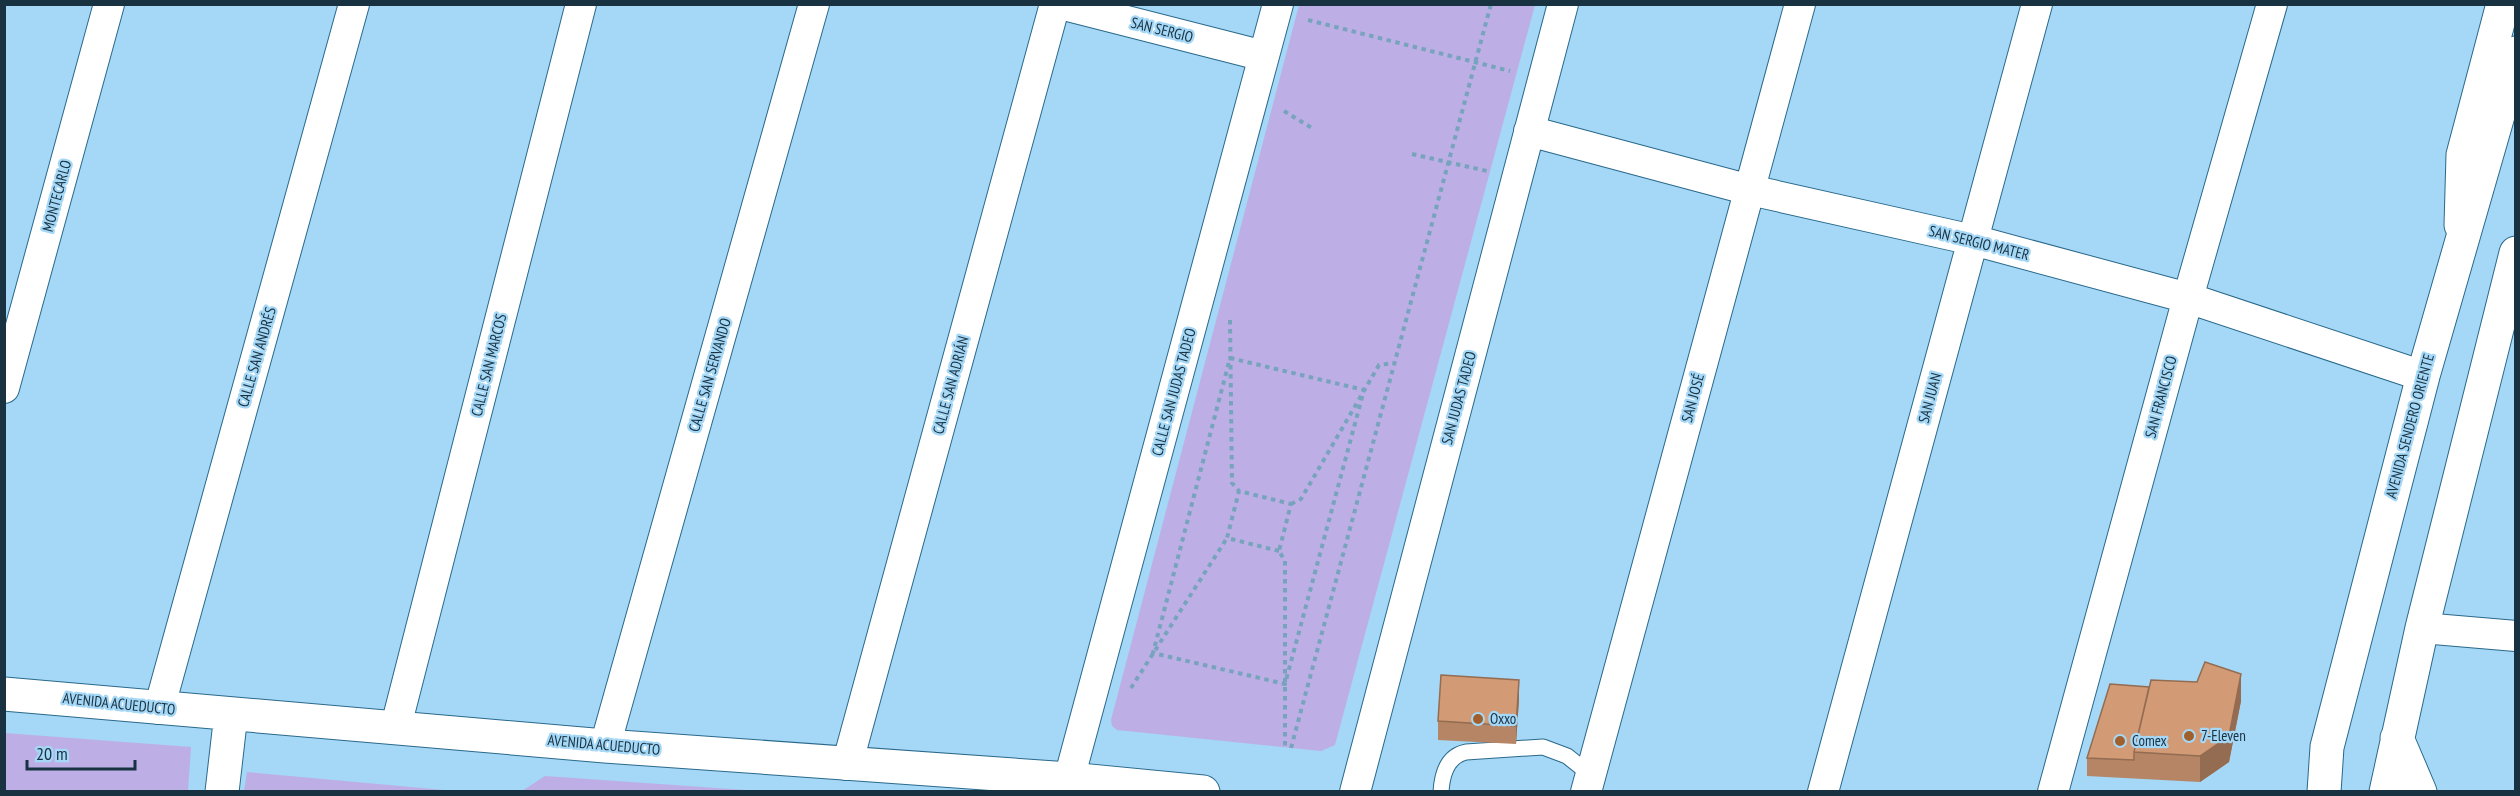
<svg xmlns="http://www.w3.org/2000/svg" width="2520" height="796" viewBox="0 0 2520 796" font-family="'PT Sans Narrow',sans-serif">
  <rect width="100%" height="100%" fill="#a5d7f6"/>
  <!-- green -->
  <path fill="#bdafe6" d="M1299,5H1535L1335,745L1321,751L1117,730L1112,726L1111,720Z
    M5,733L191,747L188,791H5Z
    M247,772L455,791H244Z
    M545,776L760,791H522Z"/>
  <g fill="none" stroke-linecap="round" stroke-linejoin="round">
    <defs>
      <path id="service" d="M1441,792C1442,774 1447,756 1466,752L1543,747L1567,756L1591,775"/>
      <path id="minor" d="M1060,4L1264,56
        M1529,131L1750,190L1973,240L2188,298L2423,376
        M4,388L109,4
        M2422,628L2516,636
        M159,709L354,4
        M396,726L581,4
        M605,746L814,4
        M847,765L1055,4
        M1069,779L1278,4
        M1355,792L1563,4
        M1586,792L1800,4
        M1823,792L2037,4
        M2053,792L2188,298L2272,4"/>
      <path id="secondary" d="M2461,225L2463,155L2503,4"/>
      <path id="primary" d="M4,694L605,746L1069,779L1203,792
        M2397,738L2420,792
        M222,792L231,714
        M2324,792L2327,747L2423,376L2516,53
        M2386,792L2422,628L2516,253"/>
    </defs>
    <!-- service casing -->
    <use href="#service" stroke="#29698b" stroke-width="17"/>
    <!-- minor casing -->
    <use href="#minor" stroke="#29698b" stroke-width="32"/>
    <!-- secondary casing -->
    <use href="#secondary" stroke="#29698b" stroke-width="35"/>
    <!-- primary casing -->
    <use href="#primary" stroke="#29698b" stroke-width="35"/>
    <!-- path -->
    <path stroke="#78a3bd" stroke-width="4" stroke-dasharray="4.5 4.5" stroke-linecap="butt" d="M1308,20L1510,71
      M1284,111L1312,128
      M1412,154L1487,171
      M1230,320L1232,483L1239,491
      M1230,358L1364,390L1285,684L1153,653Z
      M1291,504L1301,499L1379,365L1394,363
      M1279,551L1227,538L1239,491L1291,504L1279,551L1285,561V747
      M1131,688L1227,538
      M1291,748L1491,4"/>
    <!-- service -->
    <use href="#service" stroke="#fff" stroke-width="15"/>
    <!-- minor -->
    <use href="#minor" stroke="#fff" stroke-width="30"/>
    <!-- secondary -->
    <use href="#secondary" stroke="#fff" stroke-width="33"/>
    <!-- primary -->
    <use href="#primary" stroke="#fff" stroke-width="33"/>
  </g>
  <!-- wall -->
  <path fill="#b58565" d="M1519,699L1516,744L1438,740V721Z
    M2241,701L2229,762L2200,782L2087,776V758Z"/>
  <!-- shaded-wall -->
  <path fill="#936c52" d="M2241,674V701L2229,762L2200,782V756Z
    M1519,680V699L1516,744V726Z"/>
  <!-- building -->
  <path fill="#d29b75" stroke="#936c52" stroke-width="1.5" d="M2205,662L2241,674L2229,736L2200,756L2134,752L2151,680L2197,682Z
    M1441,675L1519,680L1516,726L1438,721Z
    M2110,684L2149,687L2134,752V760L2087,758Z"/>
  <!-- markers -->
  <g fill="#a15f2c" stroke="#a5d7f6" stroke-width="2">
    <circle cx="1478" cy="719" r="6"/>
    <circle cx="2189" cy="736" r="6"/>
    <circle cx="2120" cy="741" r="6"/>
  </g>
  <g text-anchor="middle" stroke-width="4.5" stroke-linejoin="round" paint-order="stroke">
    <!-- street labels -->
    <g font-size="15" fill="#183241" stroke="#a5d7f6">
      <text transform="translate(1162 30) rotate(14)" y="5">SAN SERGIO</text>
      <text transform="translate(57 196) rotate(-75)" y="5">MONTECARLO</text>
      <text transform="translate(1979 243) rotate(14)" y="5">SAN SERGIO MATER</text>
      <text transform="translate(257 357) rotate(-74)" y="5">CALLE SAN ANDRÉS</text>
      <text transform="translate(489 365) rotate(-76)" y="5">CALLE SAN MARCOS</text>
      <text transform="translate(710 375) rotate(-74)" y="5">CALLE SAN SERVANDO</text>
      <text transform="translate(951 385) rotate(-75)" y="5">CALLE SAN ADRIÁN</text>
      <text transform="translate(1174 392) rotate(-75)" y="5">CALLE SAN JUDAS TADEO</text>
      <text transform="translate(2161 397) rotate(-75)" y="5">SAN FRANCISCO</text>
      <text transform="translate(1459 398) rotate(-75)" y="5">SAN JUDAS TADEO</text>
      <text transform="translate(1693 398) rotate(-75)" y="5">SAN JOSÉ</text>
      <text transform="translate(1930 398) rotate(-75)" y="5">SAN JUAN</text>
      <text transform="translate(2410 426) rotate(-75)" y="5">AVENIDA SENDERO ORIENTE</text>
      <text transform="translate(119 704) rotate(6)" y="5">AVENIDA ACUEDUCTO</text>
      <text transform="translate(604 745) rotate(5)" y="5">AVENIDA ACUEDUCTO</text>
    </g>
    <!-- poi labels -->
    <g font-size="15" fill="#183241" stroke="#a5d7f6" text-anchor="start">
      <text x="1490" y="724">Oxxo</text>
      <text x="2201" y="741">7-Eleven</text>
      <text x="2132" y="746">Comex</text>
    </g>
  </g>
  <!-- border -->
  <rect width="2520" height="796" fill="none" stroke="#183241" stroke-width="12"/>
  <!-- scale -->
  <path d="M27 760v9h108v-9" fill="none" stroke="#183241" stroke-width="3"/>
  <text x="36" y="760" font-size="18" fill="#183241" stroke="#a5d7f6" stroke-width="4.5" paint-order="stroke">20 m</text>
</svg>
